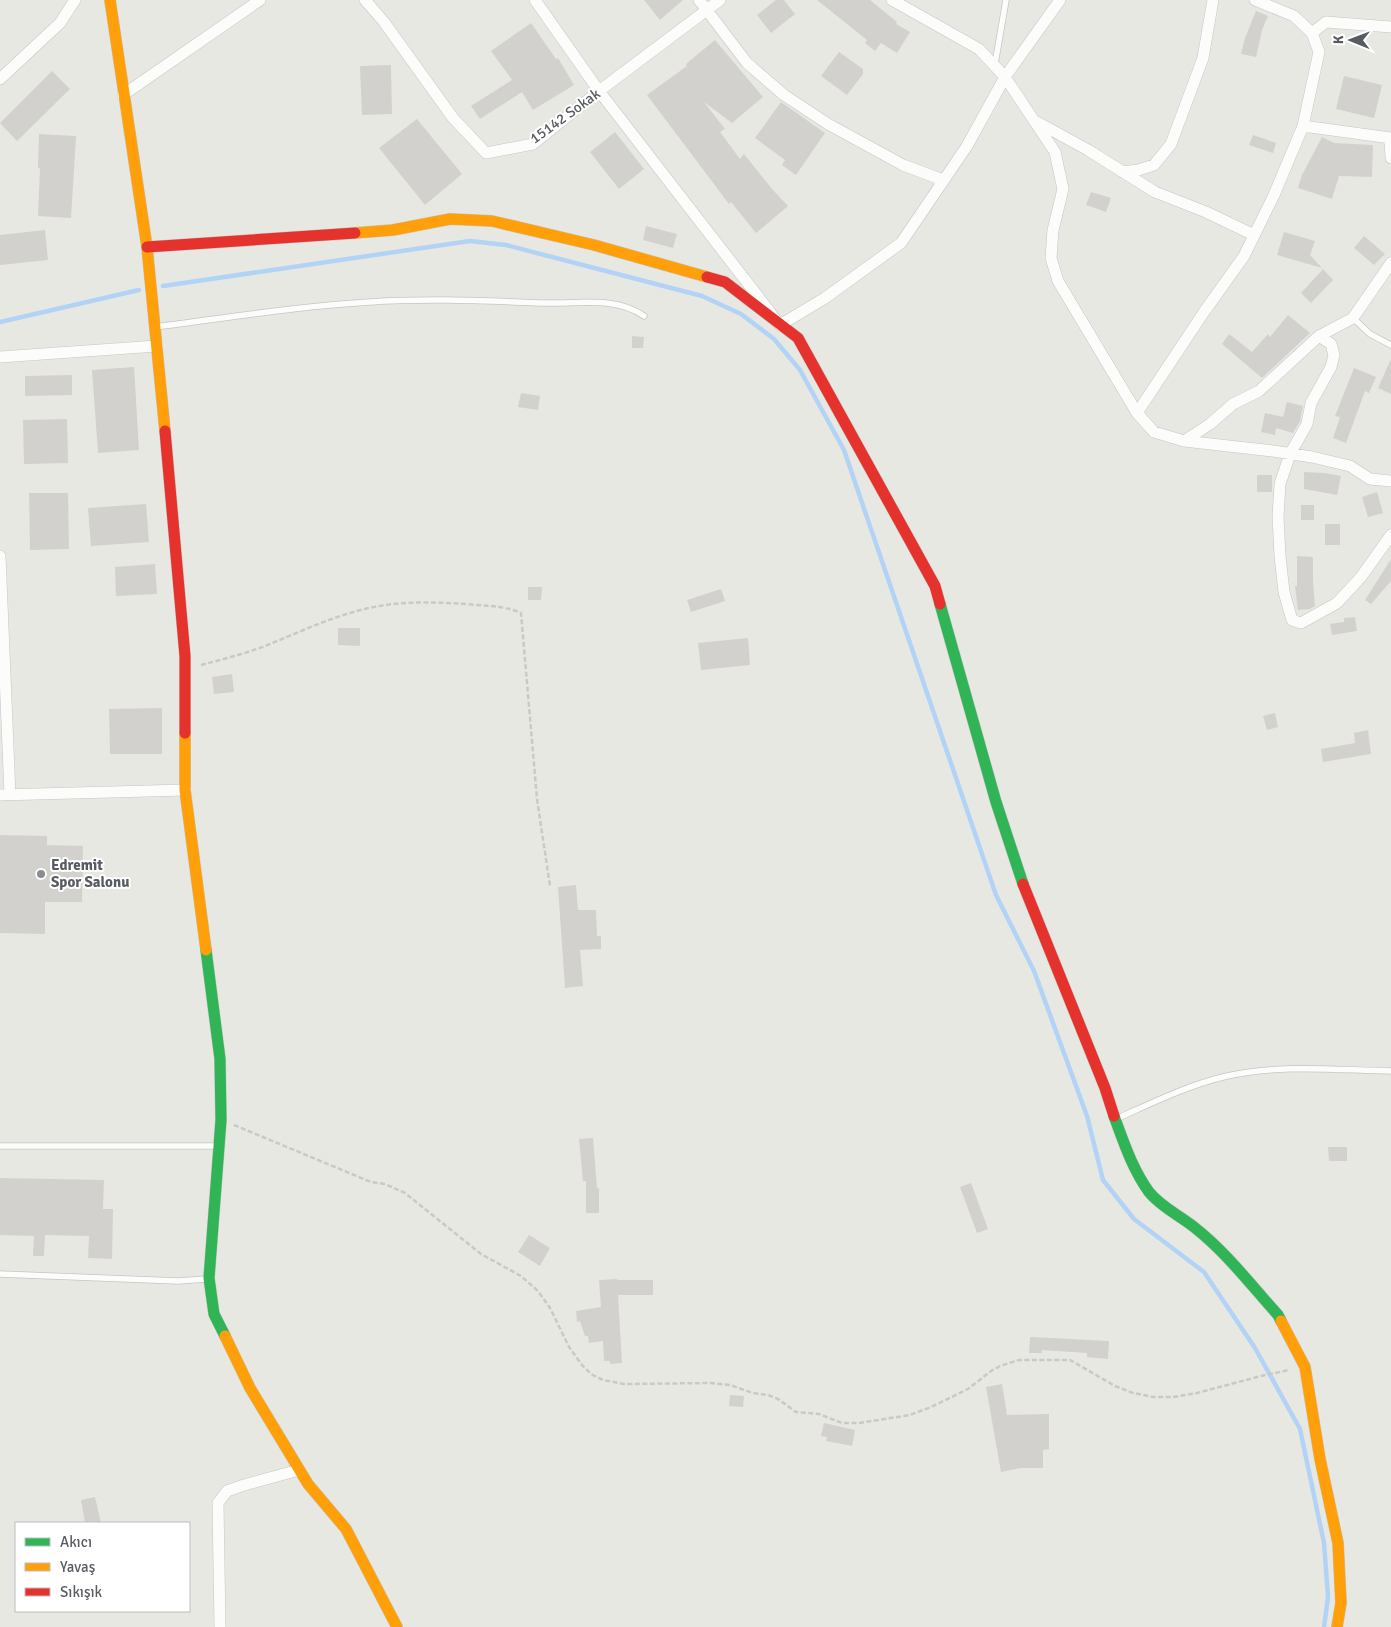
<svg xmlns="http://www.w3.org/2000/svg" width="1391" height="1627" viewBox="0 0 1391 1627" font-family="Signika,sans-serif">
  <rect width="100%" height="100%" fill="#e8e8e2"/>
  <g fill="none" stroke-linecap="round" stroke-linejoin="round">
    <!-- stream -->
    <path stroke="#b2d3f6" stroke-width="4.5" d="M163,286L470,241L506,245L702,296L741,314L774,339L800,370L844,450L996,895L1034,971L1087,1116L1103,1180L1134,1219L1204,1272L1255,1348L1300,1429L1324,1543L1328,1597L1324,1627
      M0,322L139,290"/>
  </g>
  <!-- building -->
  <path fill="#d2d1cd" d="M644,0H683L660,20Z
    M776,0H784L795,14L771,33L757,15Z
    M817,0H870L897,22L896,24L910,32L897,53L881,43L875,51L865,43L867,40Z
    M1256,11L1268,16L1262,30L1256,57L1241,54L1245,38Z
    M531,23L556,59L558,58L574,85L533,110L522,92L480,119L471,106L512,80L491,51Z
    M715,40L763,97L732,123L704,102L725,129L720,132L740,159L744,154L772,189L788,206L756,233L731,202L729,204L647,95L687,66L686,64Z
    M839,52L863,69V74L847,95L821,76Z
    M391,65L392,114L362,115L360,66Z
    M52,71L70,89L17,141L0,123Z
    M1344,76L1382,85L1374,118L1336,109Z
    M781,102L825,133L796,175L782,165L785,160L755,138Z
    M417,119L462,174L425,205L379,148Z
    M615,132L644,169L619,189L590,152Z
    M39,134L76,136L71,218L38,216L40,168H38Z
    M1253,135L1276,143L1273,153L1249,145Z
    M1322,137L1334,143L1373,145L1372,177L1339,176L1332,199L1298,188L1302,175Z
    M1091,192L1111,198L1106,212L1086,205Z
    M646,226L677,234L673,248L643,240Z
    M45,230L48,260L0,265V235Z
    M1284,232L1315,241L1310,255L1322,268L1277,255Z
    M1364,236L1385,254L1374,265L1354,248Z
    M1323,269L1333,280L1311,303L1301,293Z
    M1288,315L1310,333L1262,378L1222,344L1229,334L1252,352L1268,334L1270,337Z
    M632,336L644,337L643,348H632Z
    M1391,359V394L1378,388Z
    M134,367L139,450L98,453L92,370Z
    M1354,368L1376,377L1369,393L1365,391L1346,443L1333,438L1340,417L1335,416Z
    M72,375V395L25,396V376Z
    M521,393L540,396L538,410L518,407Z
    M1287,402L1303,406L1300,421L1293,433L1276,428L1275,435L1261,432L1265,413L1283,417Z
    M67,419L68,463L24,464L23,420Z
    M1304,472L1325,473L1341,476L1337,495L1304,489Z
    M1257,475H1272V492H1257Z
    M1377,492L1383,513L1368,517L1362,497Z
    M29,493H68L69,549L30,550Z
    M146,504L149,542L91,546L88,508Z
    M1301,505H1314V520H1301Z
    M1325,524H1340V545H1325Z
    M1297,556L1313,557V582L1315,606L1310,609L1298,610L1295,586H1297Z
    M1391,559V581L1371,604L1365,600Z
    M155,564L157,594L116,596L115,567Z
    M528,587H542L541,600H528Z
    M721,589L725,601L691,612L687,600Z
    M1355,617L1357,631L1332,635L1330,624L1344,622V618Z
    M338,628H360V646L338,645Z
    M748,638L750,665L701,670L698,643Z
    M232,674L234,692L214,694L212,677Z
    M162,708V754H110L109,709Z
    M1275,713L1278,727L1267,730L1263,716Z
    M1368,730L1371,754L1323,762L1321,749L1355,743L1354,733Z
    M0,835L47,836V845L83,846L82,902H45V934L0,933Z
    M576,885L578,910H596L597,936H601V949L580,950L583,986L565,988L558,887Z
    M593,1138L597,1188H599V1213H586V1181H583L579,1139Z
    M1328,1147H1347V1161H1329Z
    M0,1178L104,1180L103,1209H113L112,1259L88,1258L89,1236L45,1235L44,1256H33L34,1236L0,1235Z
    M971,1183L988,1229L977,1233L960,1187Z
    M529,1235L550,1248L540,1266L518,1252Z
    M617,1279V1280H653V1295H618L622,1363L610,1364V1361H604L603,1341L589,1343L588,1336H585L580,1321L577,1322L576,1311L601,1307L599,1280Z
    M1030,1337L1109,1341L1108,1359L1087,1357V1353L1042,1350V1353H1029Z
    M1002,1384L1007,1415L1049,1414V1449L1043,1450V1468H1021L1001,1472L986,1387Z
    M730,1395L744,1396L743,1407L729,1406Z
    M824,1423L855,1430L852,1446L826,1441L827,1437L821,1436Z
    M95,1497L101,1523H85L81,1500Z"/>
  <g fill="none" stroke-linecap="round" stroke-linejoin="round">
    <defs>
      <path id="lane" d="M995,64L1006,0
        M1353,318L1370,334L1391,345
        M155,327C227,318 298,306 370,302C429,298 486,301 544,303C578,304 615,296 644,316
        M1116,1119C1152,1103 1188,1085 1227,1076C1281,1064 1336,1070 1391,1071
        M0,1146H215
        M0,1274L178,1281L207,1279"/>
      <path id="street" d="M365,0L384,22L453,118L486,153L533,144L599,91L720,0
        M535,0L599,91L780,325L825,298L901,243L967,146L1005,77L1060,0
        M699,0L747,63L784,95L828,124L903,165L943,180
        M892,0L979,49L1005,77L1055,152L1063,189L1053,230L1051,258L1058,281L1137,413L1154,432L1184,441L1273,451L1312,457L1350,466L1370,479L1391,481
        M1312,33L1326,22L1391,27
        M0,79L60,23L75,0
        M123,95L260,0
        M1037,122L1088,150L1155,192L1206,212L1254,235
        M1303,126L1391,138
        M1390,138L1391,158
        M1122,172L1138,170L1154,165L1171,144L1203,58L1213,0
        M1319,336L1331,344L1334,355L1331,367L1311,403L1307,424L1290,454L1280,484L1278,517L1280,556L1284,592L1292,620L1301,623L1337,603L1361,577L1391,535
        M0,357L157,346
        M1137,413L1204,312L1244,256L1274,195L1303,126L1319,52L1312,33L1294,16L1255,0
        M1184,441L1210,424L1233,404L1259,391L1319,336L1353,318L1391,263
        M0,556L10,795
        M0,795L185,790
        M220,1627L218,1503L227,1491L244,1485L299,1470"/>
      <path id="fast" d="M940,604L996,802L1023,884
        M206,950L220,1059L221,1120L209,1278L214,1314L225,1336
        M1114,1116C1124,1143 1132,1168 1149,1192C1161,1207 1179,1215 1194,1227C1226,1252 1251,1285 1278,1315L1281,1321"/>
      <path id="slow" d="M110,0L147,247L165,431
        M355,233L393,230L450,219L492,221L594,245L707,277
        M185,733V790L206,950
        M1281,1321L1305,1367L1320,1459L1338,1543L1341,1603L1337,1627
        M225,1336L250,1388L308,1484L346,1529L397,1627"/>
      <path id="jam" d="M147,247L355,233
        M707,277L725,282L798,338L935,586L940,604
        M165,431L185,656V733
        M1023,884L1105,1088L1114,1116"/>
    </defs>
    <!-- lane casing -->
    <use href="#lane" stroke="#c5c6c4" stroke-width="7"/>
    <!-- street casing -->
    <use href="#street" stroke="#c5c6c4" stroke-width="12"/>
    <!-- fast casing -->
    <use href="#fast" stroke="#c4c5c4" stroke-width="12"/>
    <!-- slow casing -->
    <use href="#slow" stroke="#c4c5c4" stroke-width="12"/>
    <!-- jam casing -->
    <use href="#jam" stroke="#c4c5c4" stroke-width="12"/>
    <!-- path -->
    <path stroke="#c5cbc9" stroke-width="2.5" stroke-dasharray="5 2.5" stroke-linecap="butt" d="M201,665C224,659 248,653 270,644C304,630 338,614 374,607C404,601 435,602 465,604C485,606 503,605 521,613L537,799L550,886
      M234,1125L371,1182L385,1184L405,1193L481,1254L521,1276L538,1291L550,1308L569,1347L582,1365L591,1374L603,1380L624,1384L711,1383L730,1385L753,1393L768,1395L778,1399L796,1412L819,1414L842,1423H859L910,1415L931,1407L968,1389L991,1371L1000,1366L1019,1360H1070L1115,1386L1133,1393L1153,1397H1173L1197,1393L1261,1376L1289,1370"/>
    <!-- lane -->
    <use href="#lane" stroke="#fcfcfb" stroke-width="5.5"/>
    <!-- street -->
    <use href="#street" stroke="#fcfcfb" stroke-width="11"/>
    <!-- fast -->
    <use href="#fast" stroke="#30b455" stroke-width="11"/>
    <!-- slow -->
    <use href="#slow" stroke="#ff9f0a" stroke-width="11"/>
    <!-- jam -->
    <use href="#jam" stroke="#e5322d" stroke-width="11"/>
  </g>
  <!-- markers -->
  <circle fill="#8a8c8e" stroke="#fff" stroke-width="2" cx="41" cy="874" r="5"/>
  <g text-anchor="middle" stroke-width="4" stroke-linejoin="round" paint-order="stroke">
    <!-- street labels -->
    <g font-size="15" fill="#585b61" stroke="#fff">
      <text transform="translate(565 116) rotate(-36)" y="5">15142 Sokak</text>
    </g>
    <!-- poi labels -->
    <g font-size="15" font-weight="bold" fill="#585b61" stroke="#fff" text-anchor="start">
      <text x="51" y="870">Edremit<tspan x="51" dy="17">Spor Salonu</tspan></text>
    </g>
  </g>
  <!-- legend -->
  <rect x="15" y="1522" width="175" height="90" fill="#ffffff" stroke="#bcbdc0"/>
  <rect x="25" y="1538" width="25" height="8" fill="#30b455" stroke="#bcbdc0"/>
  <text x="60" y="1547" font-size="15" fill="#585b61">Akıcı</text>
  <rect x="25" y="1563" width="25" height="8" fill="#ff9f0a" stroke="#bcbdc0"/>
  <text x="60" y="1572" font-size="15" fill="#585b61">Yavaş</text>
  <rect x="25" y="1588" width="25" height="8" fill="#e5322d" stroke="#bcbdc0"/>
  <text x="60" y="1597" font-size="15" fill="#585b61">Sıkışık</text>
  <!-- north arrow -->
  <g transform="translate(1351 40) rotate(271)" stroke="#ffffff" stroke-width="4" paint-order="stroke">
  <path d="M0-4L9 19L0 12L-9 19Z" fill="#585b61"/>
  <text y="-8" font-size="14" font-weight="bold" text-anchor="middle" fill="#585b61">K</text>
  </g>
</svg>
